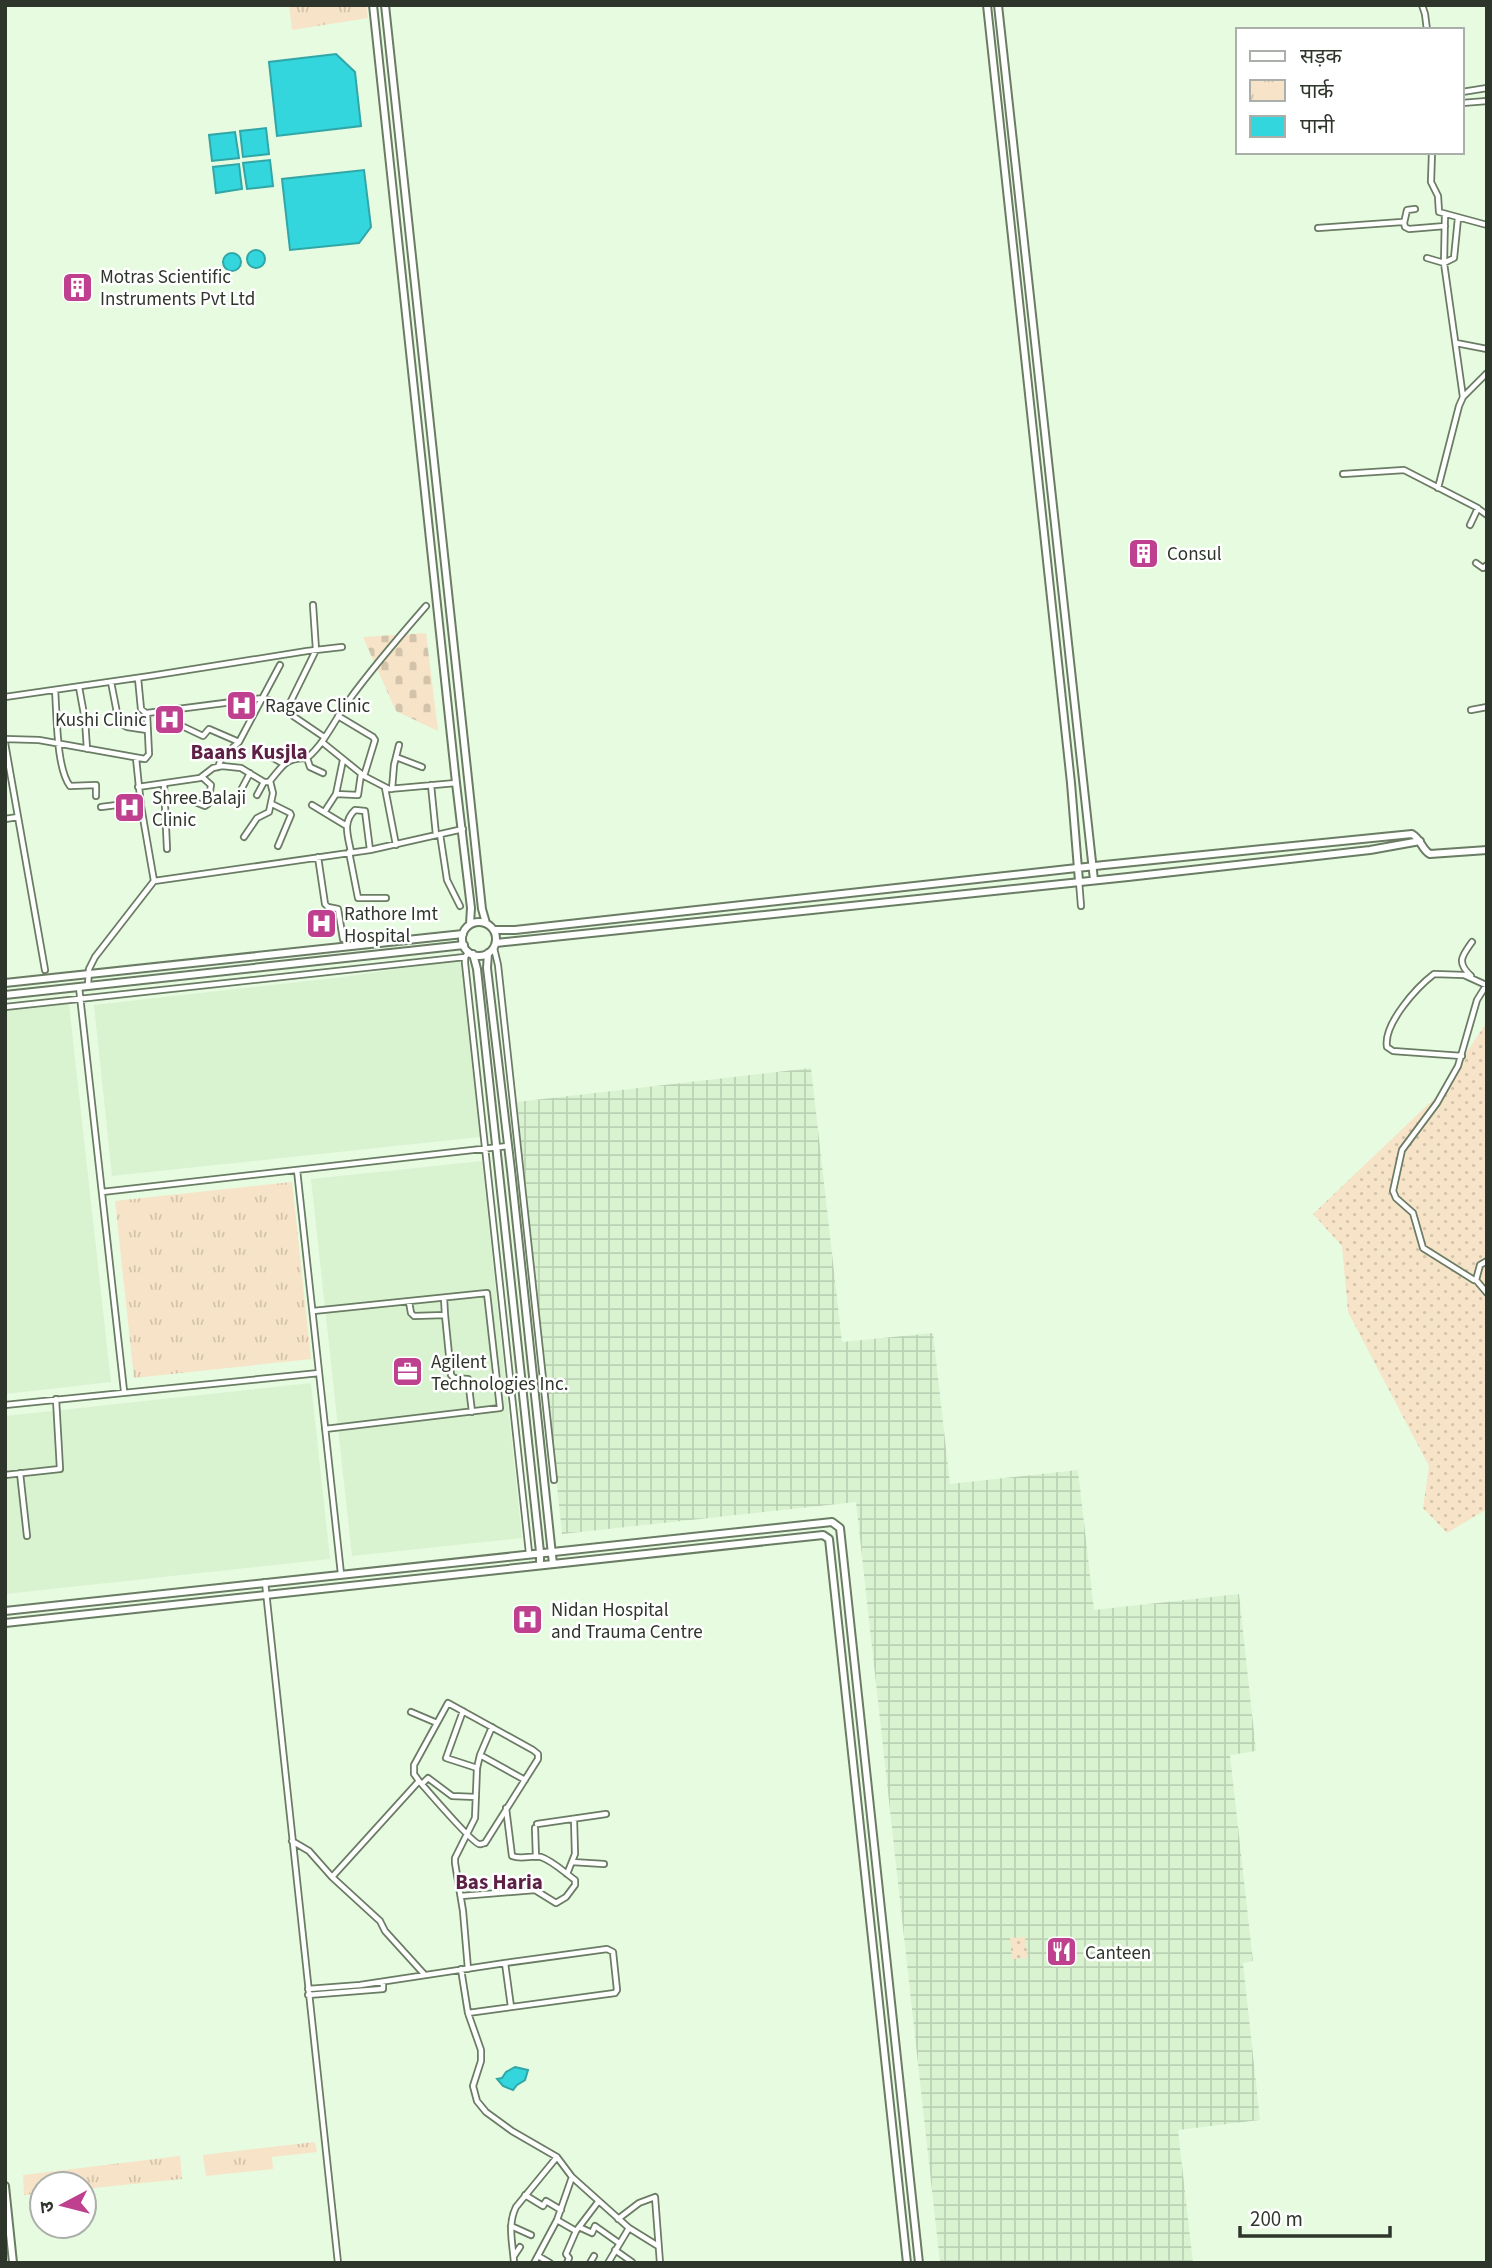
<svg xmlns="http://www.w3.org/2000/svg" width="1492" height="2268" viewBox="0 0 1492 2268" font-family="'Source Sans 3','Noto Sans Devanagari',sans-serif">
  <defs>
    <pattern id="industrial-grid" width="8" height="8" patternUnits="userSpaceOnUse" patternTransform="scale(1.75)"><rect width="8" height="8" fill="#d9f3d1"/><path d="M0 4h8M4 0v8" fill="none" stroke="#bbd1b4"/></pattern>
    <pattern id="grass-dots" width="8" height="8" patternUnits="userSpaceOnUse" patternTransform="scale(1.75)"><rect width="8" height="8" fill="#f7e3c7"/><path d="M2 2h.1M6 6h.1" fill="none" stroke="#d4c3ab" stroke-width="1.8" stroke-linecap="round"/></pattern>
    <pattern id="cemetery-stones" width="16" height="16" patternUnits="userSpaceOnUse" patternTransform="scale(1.75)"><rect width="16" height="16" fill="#f7e3c7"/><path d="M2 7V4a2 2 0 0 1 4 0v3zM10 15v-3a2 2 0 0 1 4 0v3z" fill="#d4c3ab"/></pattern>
    <pattern id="park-tufts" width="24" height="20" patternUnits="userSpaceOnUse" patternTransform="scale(1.75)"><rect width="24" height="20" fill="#f7e3c7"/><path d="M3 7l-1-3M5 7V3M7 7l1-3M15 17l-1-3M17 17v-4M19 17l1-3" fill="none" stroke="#d4c3ab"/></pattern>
  </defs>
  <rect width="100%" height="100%" fill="#e6fbe0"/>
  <!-- built -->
  <path fill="#d9f3d1" d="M462,960L480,1137L112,1176L94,1005L335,978Z
    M69,1004L111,1382L5,1394V1011Z
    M482,1161L522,1538L352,1556L311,1179Z
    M311,1383L330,1559L5,1594V1416Z"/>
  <!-- industrial -->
  <path fill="url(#industrial-grid)" d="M811,1068L842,1342L933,1333L950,1484L1078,1470L1094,1610L1239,1594L1256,1751L1230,1755L1253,1961L1243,1963L1260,2120L1178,2130L1193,2263H940L856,1502L562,1534L517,1102Z"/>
  <!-- grass -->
  <path fill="url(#grass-dots)" d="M1487,1022V1509L1447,1533L1423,1508L1429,1466L1348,1312L1342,1246L1313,1214L1438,1095Z
    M1025,1937L1028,1958L1012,1959L1010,1938Z"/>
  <!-- cemetery -->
  <path fill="url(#cemetery-stones)" d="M426,633L438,731L396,711L363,637Z"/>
  <!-- park -->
  <path fill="url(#park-tufts)" d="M289,5H366L368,18L292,30Z
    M292,1182L311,1359L134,1378L115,1201Z
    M315,2142L317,2152L272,2157L273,2169L206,2176L203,2155Z
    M180,2156L182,2179L84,2189V2184H42V2193L24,2195L23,2175Z"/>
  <!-- water -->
  <path fill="#32d6dc" stroke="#31a6a7" stroke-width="2" d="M336,54L355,72L361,126L277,136L269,62Z
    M266,128L269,154L243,157L240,131Z
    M235,132L239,158L212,161L209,135Z
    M270,160L273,186L247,189L243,163Z
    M239,164L242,189L216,193L213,167Z
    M364,170L371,227L359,243L290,250L282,179Z
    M247 259a9 9 0 1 1 18 0a9 9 0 1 1-18 0Z
    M223 262a9 9 0 1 1 18 0a9 9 0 1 1-18 0Z
    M515,2067L528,2070L525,2080L517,2085L513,2090L503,2086L497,2079L502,2078L506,2072Z"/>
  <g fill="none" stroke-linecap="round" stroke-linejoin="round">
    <defs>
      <path id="street" d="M1422,5L1425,14L1427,30
        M1462,92L1487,88
        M1462,103L1487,101
        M1432,152L1431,182L1438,196L1439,212L1487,225
        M1445,214L1444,263L1454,258L1458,218
        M1404,223L1407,210L1415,209
        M1318,228L1402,222L1404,223L1405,227L1409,229L1445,226
        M1427,258L1444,263L1463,397
        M1456,343L1487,349
        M1343,474L1404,470L1476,507L1487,515
        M1438,488L1459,406L1463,397L1487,373
        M1470,525L1478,508
        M1476,563L1483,568L1487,565
        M138,678L141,709L146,713
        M111,682L119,723L127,727L147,730
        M79,687L85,720L87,749
        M55,690C57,713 56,768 70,786L96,785V796
        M5,697L150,676L307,651L342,647
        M1471,710L1487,707
        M286,711L316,650L313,605
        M338,716L373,737L375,740L364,776
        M184,727L203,736L209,729L239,742
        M5,739L39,740L145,759L149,754L147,713L263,698L271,701L324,737
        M322,742L364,776L389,789L456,783
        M5,743L45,970
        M266,754L284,764
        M396,757L422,767
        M307,758L310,767L323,773
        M218,767L222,757L239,742L280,665
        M164,784L167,849
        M431,785L436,835
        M138,787L200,778L213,768L222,766L241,768L264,782H269C283,766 284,758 307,758C325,743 335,719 349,700C373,667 399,637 426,606
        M385,788L396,845
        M392,789L394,765L399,745
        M241,790L250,773
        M336,794L358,795L361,774
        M257,795L264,782
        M195,802L205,806L208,804L211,785L202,777
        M272,804L290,813L291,815L278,846
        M312,805L345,825
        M101,807L141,802
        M325,811L336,794L343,760
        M5,819L18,817
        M440,834L447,880L460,906
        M244,837L257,818L269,812L273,793L270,781
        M349,852L358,898H386
        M351,852C348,836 342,822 355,810L365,811L370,850
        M318,857L325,904L328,907L338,909L343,939
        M154,881L370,850L463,829
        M1079,881L1081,906
        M494,948L498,965L554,1480
        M469,952L465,957V963L529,1553
        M1471,976C1456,962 1462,956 1472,942
        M1487,984L1477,1000L1458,1066L1437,1103L1402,1150L1393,1191L1396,1198L1413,1213L1423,1248L1474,1280H1476L1480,1265L1487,1261
        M88,985L89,969L95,957L154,881L141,806L136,758
        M79,987L124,1391
        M5,1007L465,957
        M1462,1056L1393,1051L1387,1047C1383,1024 1417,987 1434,974L1464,975L1486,985
        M297,1170L341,1574
        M102,1192L508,1146
        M1476,1280L1487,1293
        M409,1302L411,1313L414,1316L445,1315L444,1298
        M313,1311L487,1293L500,1408L325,1429
        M445,1315L451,1375L454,1378L468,1379L472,1412
        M5,1405L319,1373
        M20,1473L27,1536
        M5,1475L60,1469L56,1399
        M265,1582L338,2263
        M463,1711L446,1758L477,1768L475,1818L455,1858V1863L463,1911L468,1969
        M411,1712L437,1723
        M480,1755L492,1727
        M477,1768L480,1755L525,1780
        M422,1784L428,1778L452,1796L476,1797
        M537,1824L606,1814
        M535,1828L536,1857
        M292,1841L309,1851L332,1877L380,1921L385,1931L424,1974
        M572,1862L604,1864
        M567,1874L575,1854L574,1819
        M332,1877L419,1781L414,1774V1765L448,1703L533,1750L538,1754V1759L485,1843C483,1843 481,1845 479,1844C472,1843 427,1790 419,1781
        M461,1896L535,1890L556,1903L566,1897L575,1885V1880C565,1873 553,1861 541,1857C531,1855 522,1860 512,1856L506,1808
        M461,1969L468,2013L481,2050V2061L473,2086L477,2101L486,2112L512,2131L557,2157L572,2177L629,2228L608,2263
        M308,1989L360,1985L505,1963
        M308,1995L383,1989V1982
        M468,2013L615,1993L617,1990L613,1952L607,1949L505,1963L511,2007
        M525,2195L543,2206L546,2201L561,2210
        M618,2219L639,2203L655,2197L660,2263
        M557,2220L576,2231
        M511,2226L531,2235
        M579,2227L592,2233L595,2226L619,2243
        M629,2228L658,2246
        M615,2250L632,2262
        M514,2256L520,2247
        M538,2256L550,2263
        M514,2263C513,2244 507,2225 516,2207L557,2157
        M534,2263L557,2220L572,2177
        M567,2263L569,2258L566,2254L576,2231L598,2202
        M590,2263L594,2256"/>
      <path id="secondary" d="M373,5L456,783L471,908L470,924
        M385,5L482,909L486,923
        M987,5L1071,783L1079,881
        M998,5L1094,880
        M462 939a17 17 0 1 1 34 0a17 17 0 1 1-34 0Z
        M494,930H515L1104,865L1412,834C1421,839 1422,850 1430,854L1487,850
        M496,943L1128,877L1370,850L1420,841
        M488,953L487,968L511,1170L553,1564
        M473,954L477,969L540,1552V1565
        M5,983L463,934
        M5,995L464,945
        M5,1611L832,1522L840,1528L919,2263
        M5,1623L823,1535L829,1539L907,2263
        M5,2186L13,2263"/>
    </defs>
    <!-- street casing -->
    <use href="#street" stroke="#6a7c64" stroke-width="8"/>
    <!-- secondary casing -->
    <use href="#secondary" stroke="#6a7c64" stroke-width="10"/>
    <!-- street -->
    <use href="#street" stroke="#fff" stroke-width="4.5"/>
    <!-- secondary -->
    <use href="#secondary" stroke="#fff" stroke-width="6"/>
  </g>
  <!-- icons -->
  <defs>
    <symbol id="building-square" viewBox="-11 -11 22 22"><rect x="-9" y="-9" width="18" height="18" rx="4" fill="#be408e" stroke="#fff"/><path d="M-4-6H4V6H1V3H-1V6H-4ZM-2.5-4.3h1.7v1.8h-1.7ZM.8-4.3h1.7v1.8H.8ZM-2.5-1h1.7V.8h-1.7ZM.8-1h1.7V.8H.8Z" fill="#fff"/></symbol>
    <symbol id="hospital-square" viewBox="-11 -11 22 22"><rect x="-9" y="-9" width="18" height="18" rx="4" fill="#be408e" stroke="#fff"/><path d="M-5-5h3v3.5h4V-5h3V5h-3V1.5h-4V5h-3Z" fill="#fff"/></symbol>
    <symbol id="office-square" viewBox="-11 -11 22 22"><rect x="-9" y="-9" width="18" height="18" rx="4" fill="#be408e" stroke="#fff"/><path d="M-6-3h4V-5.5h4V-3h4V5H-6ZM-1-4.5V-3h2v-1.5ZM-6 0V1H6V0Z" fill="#fff"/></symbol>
    <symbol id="restaurant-square" viewBox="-11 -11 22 22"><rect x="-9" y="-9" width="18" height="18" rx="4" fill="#be408e" stroke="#fff"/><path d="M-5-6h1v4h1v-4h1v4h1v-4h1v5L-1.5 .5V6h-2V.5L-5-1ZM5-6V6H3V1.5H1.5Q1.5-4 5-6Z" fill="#fff"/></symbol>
  </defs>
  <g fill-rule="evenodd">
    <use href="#building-square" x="60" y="270" width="35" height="35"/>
    <use href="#building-square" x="1126" y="536" width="35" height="35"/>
    <use href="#hospital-square" x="224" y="688" width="35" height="35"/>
    <use href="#hospital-square" x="152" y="702" width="35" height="35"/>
    <use href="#hospital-square" x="112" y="790" width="35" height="35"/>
    <use href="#hospital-square" x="304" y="906" width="35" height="35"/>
    <use href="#office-square" x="390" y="1354" width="35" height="35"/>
    <use href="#hospital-square" x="510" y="1602" width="35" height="35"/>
    <use href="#restaurant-square" x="1044" y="1934" width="35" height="35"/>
  </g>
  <g text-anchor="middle" stroke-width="5" stroke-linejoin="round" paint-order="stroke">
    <!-- poi labels -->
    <g font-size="19" fill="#2e362b" stroke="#fff" text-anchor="start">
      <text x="100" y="283">Motras Scientific<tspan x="100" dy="22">Instruments Pvt Ltd</tspan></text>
      <text x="1167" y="560">Consul</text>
      <text x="265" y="712">Ragave Clinic</text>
      <text x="147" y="726" text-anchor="end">Kushi Clinic</text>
      <text x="152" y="804">Shree Balaji<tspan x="152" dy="22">Clinic</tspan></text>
      <text x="344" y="920">Rathore Imt<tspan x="344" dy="22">Hospital</tspan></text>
      <text x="431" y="1368">Agilent<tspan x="431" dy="22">Technologies Inc.</tspan></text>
      <text x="551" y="1616">Nidan Hospital<tspan x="551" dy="22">and Trauma Centre</tspan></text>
      <text x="1085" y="1959">Canteen</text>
    </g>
    <!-- neighbourhood labels -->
    <g font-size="21" font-weight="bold" fill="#5e2146" stroke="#fff">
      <text x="249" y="759">Baans Kusjla</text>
      <text x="499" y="1889">Bas Haria</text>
    </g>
  </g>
  <!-- border -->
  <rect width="1492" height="2268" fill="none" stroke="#2e362b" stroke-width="14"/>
  <!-- legend -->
  <rect x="1236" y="28" width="228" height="126" fill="#ffffff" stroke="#abafaa" stroke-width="2"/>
  <rect x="1250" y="51" width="35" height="10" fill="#ffffff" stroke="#abafaa" stroke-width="2"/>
  <text x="1300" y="63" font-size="21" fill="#2e362b">सड़क</text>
  <rect x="1250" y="80" width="35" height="21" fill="url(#park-tufts)" stroke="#abafaa" stroke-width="2"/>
  <text x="1300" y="98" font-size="21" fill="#2e362b">पार्क</text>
  <rect x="1250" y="116" width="35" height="21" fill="#32d6dc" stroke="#abafaa" stroke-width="2"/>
  <text x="1300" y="133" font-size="21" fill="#2e362b">पानी</text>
  <!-- north arrow -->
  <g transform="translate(63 2205) rotate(263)"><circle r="33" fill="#ffffff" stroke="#abafaa" stroke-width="2"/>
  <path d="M0-5L12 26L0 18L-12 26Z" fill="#be408e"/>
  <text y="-10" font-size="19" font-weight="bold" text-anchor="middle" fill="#2e362b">उ</text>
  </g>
  <!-- scale -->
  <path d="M1240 2226v10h150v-10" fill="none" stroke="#2e362b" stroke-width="3.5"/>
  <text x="1250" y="2226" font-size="21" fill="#2e362b" stroke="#ffffff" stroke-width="5" paint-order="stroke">200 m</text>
</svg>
